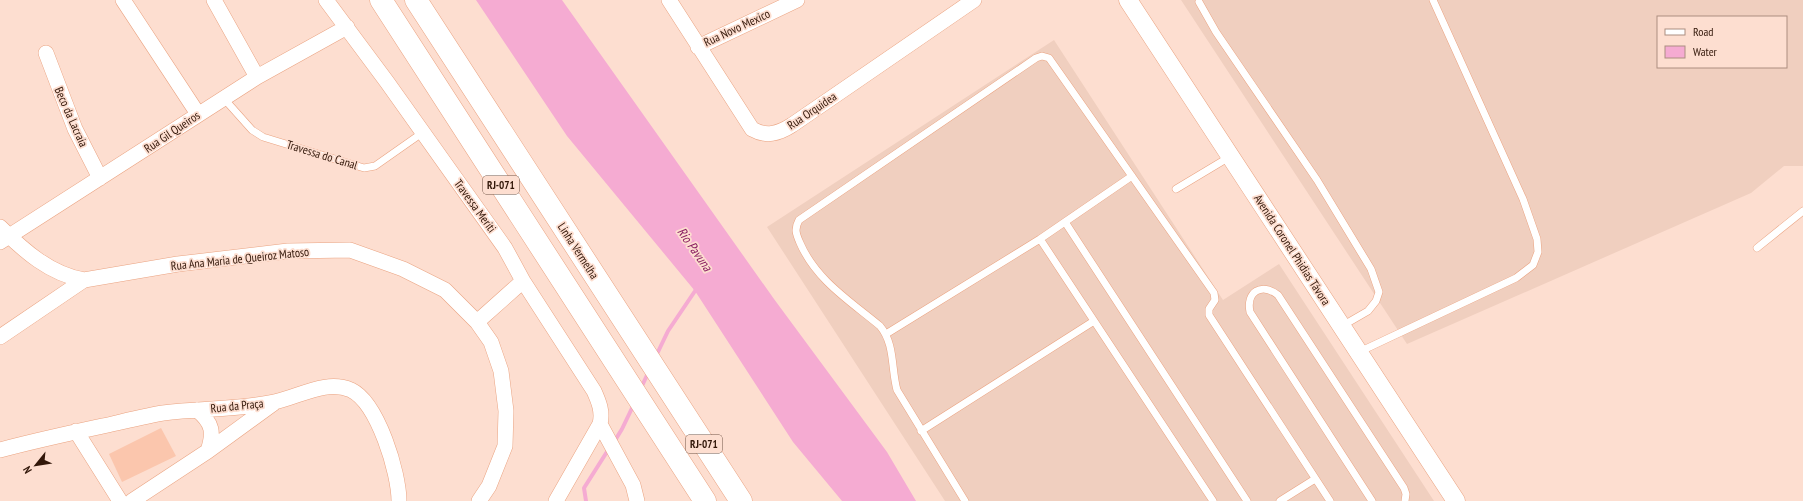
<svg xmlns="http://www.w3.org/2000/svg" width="1803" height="501" viewBox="0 0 1803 501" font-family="'PT Sans Narrow',sans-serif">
  <rect width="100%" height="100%" fill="#fdded0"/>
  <!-- built -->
  <path fill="#f0cfbf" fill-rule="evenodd" d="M1181,0H1803V166H1784L1751,193L1407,344ZM1658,17H1786V67H1658Z
    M1054,40L1223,300L1279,264L1434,501H945L767,227Z"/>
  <!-- green -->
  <path fill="#fbc6ad" d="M161,428L176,456L122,482L109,454Z"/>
  <!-- water -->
  <path fill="#f5abd2" d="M476,0H562L774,299L887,452L916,501H842L793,442L695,291L567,136Z"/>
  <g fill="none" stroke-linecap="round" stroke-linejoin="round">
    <!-- stream -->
    <path stroke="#f5abd2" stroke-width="4" d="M656,356L668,331L695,291L697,286
      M641,388L649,371
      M614,442L622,429L634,404
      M586,501L584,488L610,447"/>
    <defs>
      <path id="service" d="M1199,2L1216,32L1317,180L1371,269L1379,292L1376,301L1368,311L1342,326
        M227,102L252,130L263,137L364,168L375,166L422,133
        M1176,189L1231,156
        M1065,222L1247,501
        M1040,239L1213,501
        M1757,248L1803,211
        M886,334L1040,239L1132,176
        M1359,352L1516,278L1533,265L1538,252L1537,239L1523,199L1433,0
        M921,431L1094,321
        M965,501L897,390C891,368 895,344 880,326C850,301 816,280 800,243C796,234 794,229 799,220L1036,58L1042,56L1049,58L1214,293L1215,300L1209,309V315L1330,501
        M1280,501L1315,479
        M1372,501L1250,312C1246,292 1261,282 1278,295L1404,488L1406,494L1405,501"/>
      <path id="minor" d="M123,0L198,114
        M214,0L257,77
        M326,0L387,82L505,248L523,281L594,391C599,402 603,412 600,424L556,501
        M669,0L752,129C766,137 778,134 792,125L974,0
        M698,47L797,0
        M46,53L75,129L100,178
        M0,227C24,251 50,274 84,280
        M0,242L257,77L347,27
        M477,322L523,281
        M0,337L84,280L178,264L288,251L350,250L403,269L445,290L477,322L491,342L501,371L506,411L505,446L489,486L479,501
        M197,410C213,423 214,433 208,451
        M600,424L633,485L637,501
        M76,431L120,501
        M0,450C37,440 75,432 112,424C129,420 146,416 163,413C200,408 238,410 274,402C299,397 326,379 351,390C378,403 399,473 399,501
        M132,501L208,451L274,403"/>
      <path id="tertiary" d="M1128,0L1456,501"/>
      <path id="motorway" d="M381,0L705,501
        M416,0L741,501"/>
    </defs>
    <!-- service casing -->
    <use href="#service" stroke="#eaa381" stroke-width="8"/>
    <!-- minor casing -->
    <use href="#minor" stroke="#eaa381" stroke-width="16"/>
    <!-- tertiary casing -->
    <use href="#tertiary" stroke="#eaa381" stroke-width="19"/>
    <!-- motorway casing -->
    <use href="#motorway" stroke="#eaa381" stroke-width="23"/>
    <!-- service -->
    <use href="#service" stroke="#fff" stroke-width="7"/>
    <!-- minor -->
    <use href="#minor" stroke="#fff" stroke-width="15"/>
    <!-- tertiary -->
    <use href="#tertiary" stroke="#fff" stroke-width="18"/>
    <!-- motorway -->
    <use href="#motorway" stroke="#fff" stroke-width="22"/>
  </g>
  <g text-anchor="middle" stroke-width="3.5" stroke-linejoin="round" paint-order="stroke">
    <!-- shield labels -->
    <g fill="#fdded0" stroke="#6f5345" stroke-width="1">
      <rect x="483" y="176" width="36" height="18" rx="3"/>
      <rect x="686" y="435" width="36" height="18" rx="3"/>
    </g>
    <g font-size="11" font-weight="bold" fill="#321709">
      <text x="501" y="189">RJ-071</text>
      <text x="704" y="448">RJ-071</text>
    </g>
    <!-- street labels -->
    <g font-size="12" fill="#321709" stroke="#fdded0">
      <text transform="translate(737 28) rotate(-25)" y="4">Rua Novo Mexico</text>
      <text transform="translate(812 111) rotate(-34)" y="4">Rua Orquidea</text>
      <text transform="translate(71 117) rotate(66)" y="4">Beco da Lacraia</text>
      <text transform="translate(172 132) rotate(-34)" y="4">Rua Gil Queiros</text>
      <text transform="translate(322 155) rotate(17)" y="4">Travessa do Canal</text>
      <text transform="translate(475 206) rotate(54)" y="4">Travessa Meriti</text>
      <text transform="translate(1292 250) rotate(57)" y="4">Avenida Coronel Phidias Távora</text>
      <text transform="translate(578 251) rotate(57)" y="4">Linha Vermelha</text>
      <text transform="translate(240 259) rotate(-6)" y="4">Rua Ana Maria de Queiroz Matoso</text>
      <text transform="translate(237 406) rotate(-6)" y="4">Rua da Praça</text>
    </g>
    <!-- water labels -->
    <g font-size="13" font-style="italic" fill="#8a1f63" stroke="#fdded0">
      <text transform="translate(695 249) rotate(55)" y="5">Rio Pavuna</text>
    </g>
  </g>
  <!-- legend -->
  <rect x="1657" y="16" width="130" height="52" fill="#fdded0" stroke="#ac8e80"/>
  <rect x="1665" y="29" width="20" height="6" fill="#ffffff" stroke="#ac8e80"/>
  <text x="1693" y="36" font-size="12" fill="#321709">Road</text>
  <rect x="1665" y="46" width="20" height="12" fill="#f5abd2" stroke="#ac8e80"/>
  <text x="1693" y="56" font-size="12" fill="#321709">Water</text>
  <!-- north arrow -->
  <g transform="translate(36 465) rotate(240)" stroke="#fdded0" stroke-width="3" paint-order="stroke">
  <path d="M0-3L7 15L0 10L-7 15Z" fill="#321709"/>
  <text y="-6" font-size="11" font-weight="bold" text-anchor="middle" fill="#321709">N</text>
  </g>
</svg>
